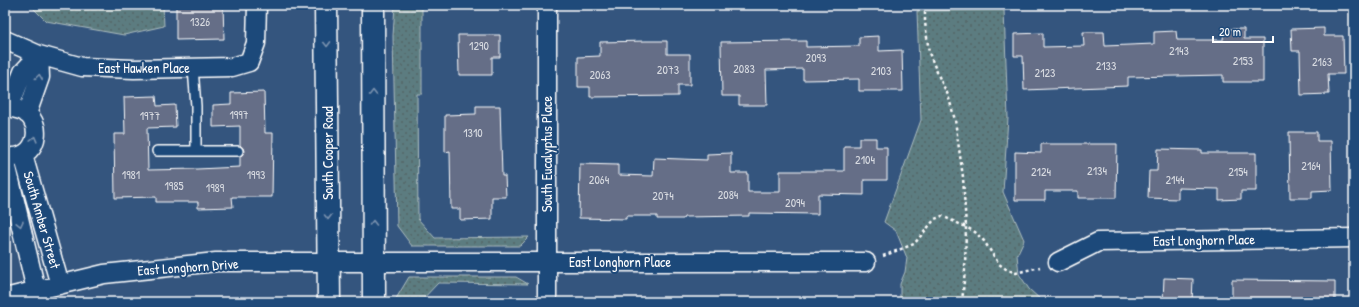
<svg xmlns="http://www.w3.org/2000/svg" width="1359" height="307" viewBox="0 0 1359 307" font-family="'Patrick Hand',sans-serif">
  <defs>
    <pattern id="green-dots" width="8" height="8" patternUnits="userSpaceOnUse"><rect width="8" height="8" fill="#5c7c80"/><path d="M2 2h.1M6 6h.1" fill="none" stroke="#546466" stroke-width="1.8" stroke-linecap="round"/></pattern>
  </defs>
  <rect width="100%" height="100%" fill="#34557e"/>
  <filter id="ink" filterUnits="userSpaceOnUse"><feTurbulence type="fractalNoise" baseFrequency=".025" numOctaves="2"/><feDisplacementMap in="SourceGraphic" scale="8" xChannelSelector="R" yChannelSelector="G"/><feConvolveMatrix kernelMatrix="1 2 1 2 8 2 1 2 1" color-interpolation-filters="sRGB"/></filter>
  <g filter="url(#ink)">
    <!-- green -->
    <path fill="url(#green-dots)" stroke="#aebec0" d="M30,5H163L164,26L124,35L46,21Z
      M395,5H422V94H417L418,219L435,238L529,237L520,246H412L397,226L393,36Z
      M1004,10L1008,118L1003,192L1024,240L1017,255L1019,274L1029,289L1041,300L1051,302H900V284L905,272L907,258L896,231L884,222L921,120L917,11Z
      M409,277H516L528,284L438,283L420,302H394Z"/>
    <!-- building -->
    <path fill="#656e87" stroke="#fff" d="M176,5H223L224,39L176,40Z
      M1324,28V36H1343L1344,74H1328L1329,94L1301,95L1300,51H1292L1291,29Z
      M1224,29H1244V39H1263V82H1223V75L1128,77V86L1024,90L1023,56H1014V34L1043,33V47L1084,46L1083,32H1104L1105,46L1154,44V32L1176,31L1177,40H1223Z
      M458,35H500V57H492V75H459Z
      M879,36V51L902,50L903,91H859V79L803,80V69L766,70L767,105H739V96H722L721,42L806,41V47L859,46V37Z
      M646,41H667V54H690V85H678V96L590,97V87H578V57L600,56V42Z
      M264,92L265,133H273L272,197H232L233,207L198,208V202H156V197L115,198L114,134H125L124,97L156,96L157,106L175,105L176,127L147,128L148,170L197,169L240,167V157L243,154L244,151L243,148L240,145V126L213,127V105L231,104V93Z
      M476,106H500L502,176H505L506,197H492V219L460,220V209H451L450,151L445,152V115L476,114Z
      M1289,132H1317V141H1331L1332,190L1312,191V198H1290Z
      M859,138H876V147H887V180H864V195L818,194V214L749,213V216L684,217L683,219H657V216H626V219L579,218L580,164L618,165V175L653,176L654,158L707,160V154L731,153V173H748V192H780V171H844V146H859Z
      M1041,144H1117L1116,198H1078V191H1045V200H1015V152L1041,153Z
      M1158,149L1202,150V153H1256V191H1241V199L1219,200V189L1178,188V199L1148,198L1149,171H1157Z
      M1164,278L1193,279L1192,302L1163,301Z
      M1232,280L1335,281V302H1232Z"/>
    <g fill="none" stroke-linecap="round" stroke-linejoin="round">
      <defs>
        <path id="service" d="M193,68L196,106V151
          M157,151H238"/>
        <path id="minor" d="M5,40L39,55L82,67L134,69L232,67L249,62L256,43L257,5
          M9,108L23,72L39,55L40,77L27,114
          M23,155L60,285
          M12,157C41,157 45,114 16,109
          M5,159L36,290
          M1058,262L1098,242L1354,238
          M5,298L104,274L216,262H866
          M547,302V5"/>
        <path id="secondary" d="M326,5L329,302
          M373,5L374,302"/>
      </defs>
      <!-- service casing -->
      <use href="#service" stroke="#fff" stroke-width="12"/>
      <!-- minor casing -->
      <use href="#minor" stroke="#fff" stroke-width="21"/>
      <!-- secondary casing -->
      <use href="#secondary" stroke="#fff" stroke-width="25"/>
      <!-- path -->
      <path stroke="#fff" stroke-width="2.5" stroke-dasharray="3 3" stroke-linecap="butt" d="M883,256L914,244L935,219L942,216L966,227L963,177L955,120L948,95L940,79L929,53L925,22V5
        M962,302L965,270L966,227L975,232L984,241L999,264L1006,269L1016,273L1040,267"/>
      <!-- service -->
      <use href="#service" stroke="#1f4a7a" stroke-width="9"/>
      <!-- minor -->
      <use href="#minor" stroke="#1f4a7a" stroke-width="18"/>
      <!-- secondary -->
      <use href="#secondary" stroke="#1f4a7a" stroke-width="22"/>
    </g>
    <!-- one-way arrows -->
    <defs><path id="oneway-chevron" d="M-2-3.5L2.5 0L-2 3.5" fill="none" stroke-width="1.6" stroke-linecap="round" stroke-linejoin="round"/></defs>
    <g stroke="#7992af">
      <use href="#oneway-chevron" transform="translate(327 44) rotate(89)"/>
      <use href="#oneway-chevron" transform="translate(39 77) rotate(-82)"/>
      <use href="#oneway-chevron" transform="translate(373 93) rotate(-90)"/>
      <use href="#oneway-chevron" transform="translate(34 139) rotate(-75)"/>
      <use href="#oneway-chevron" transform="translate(328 217) rotate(90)"/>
      <use href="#oneway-chevron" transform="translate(373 223) rotate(-90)"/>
      <use href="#oneway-chevron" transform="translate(20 224) rotate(77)"/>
    </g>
  </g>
  <g text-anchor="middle" stroke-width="4" stroke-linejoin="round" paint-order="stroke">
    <!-- number labels -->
    <g font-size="12" fill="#d8dbe1">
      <text x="200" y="26">1326</text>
      <text x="479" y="50">1290</text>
      <text x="1179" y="55">2143</text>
      <text x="816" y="62">2093</text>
      <text x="1243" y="65">2153</text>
      <text x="1322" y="66">2163</text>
      <text x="1106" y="70">2133</text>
      <text x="744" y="73">2083</text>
      <text x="668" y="74">2073</text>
      <text x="881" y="75">2103</text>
      <text x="1045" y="77">2123</text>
      <text x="600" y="79">2063</text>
      <text x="239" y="119">1997</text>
      <text x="150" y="120">1977</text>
      <text x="473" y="137">1310</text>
      <text x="865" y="164">2104</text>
      <text x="1311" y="170">2164</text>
      <text x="1097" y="175">2134</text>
      <text x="1041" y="176">2124</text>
      <text x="1238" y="176">2154</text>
      <text x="131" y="179">1981</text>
      <text x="256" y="179">1993</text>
      <text x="599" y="184">2064</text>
      <text x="1175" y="184">2144</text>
      <text x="174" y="190">1985</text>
      <text x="215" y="192">1989</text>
      <text x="728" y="199">2084</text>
      <text x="663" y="200">2074</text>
      <text x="795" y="207">2094</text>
    </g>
    <!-- street labels -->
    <g font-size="14" fill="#fff" stroke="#1f4a7a">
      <text x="144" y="73">East Hawken Place</text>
      <text transform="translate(328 153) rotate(-90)" y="5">South Cooper Road</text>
      <text transform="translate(547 154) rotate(-90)" y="5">South Eucalyptus Place</text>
      <text transform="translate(42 220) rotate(74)" y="5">South Amber Street</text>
      <text transform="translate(1204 240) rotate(-1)" y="5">East Longhorn Place</text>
      <text x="620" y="267">East Longhorn Place</text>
      <text transform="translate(188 267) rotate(-4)" y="5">East Longhorn Drive</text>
    </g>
  </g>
  <!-- margin -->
  <rect width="1359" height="307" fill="none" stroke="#1f4a7a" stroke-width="20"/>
  <rect x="10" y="10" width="1339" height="287" fill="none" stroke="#fff" stroke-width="1.5" filter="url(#ink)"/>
  <!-- scale -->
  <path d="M1213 36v6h60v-6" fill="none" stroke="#ffffff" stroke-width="2"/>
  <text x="1219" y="36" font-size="12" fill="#ffffff" stroke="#1f4a7a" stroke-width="3" paint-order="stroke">20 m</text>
</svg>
